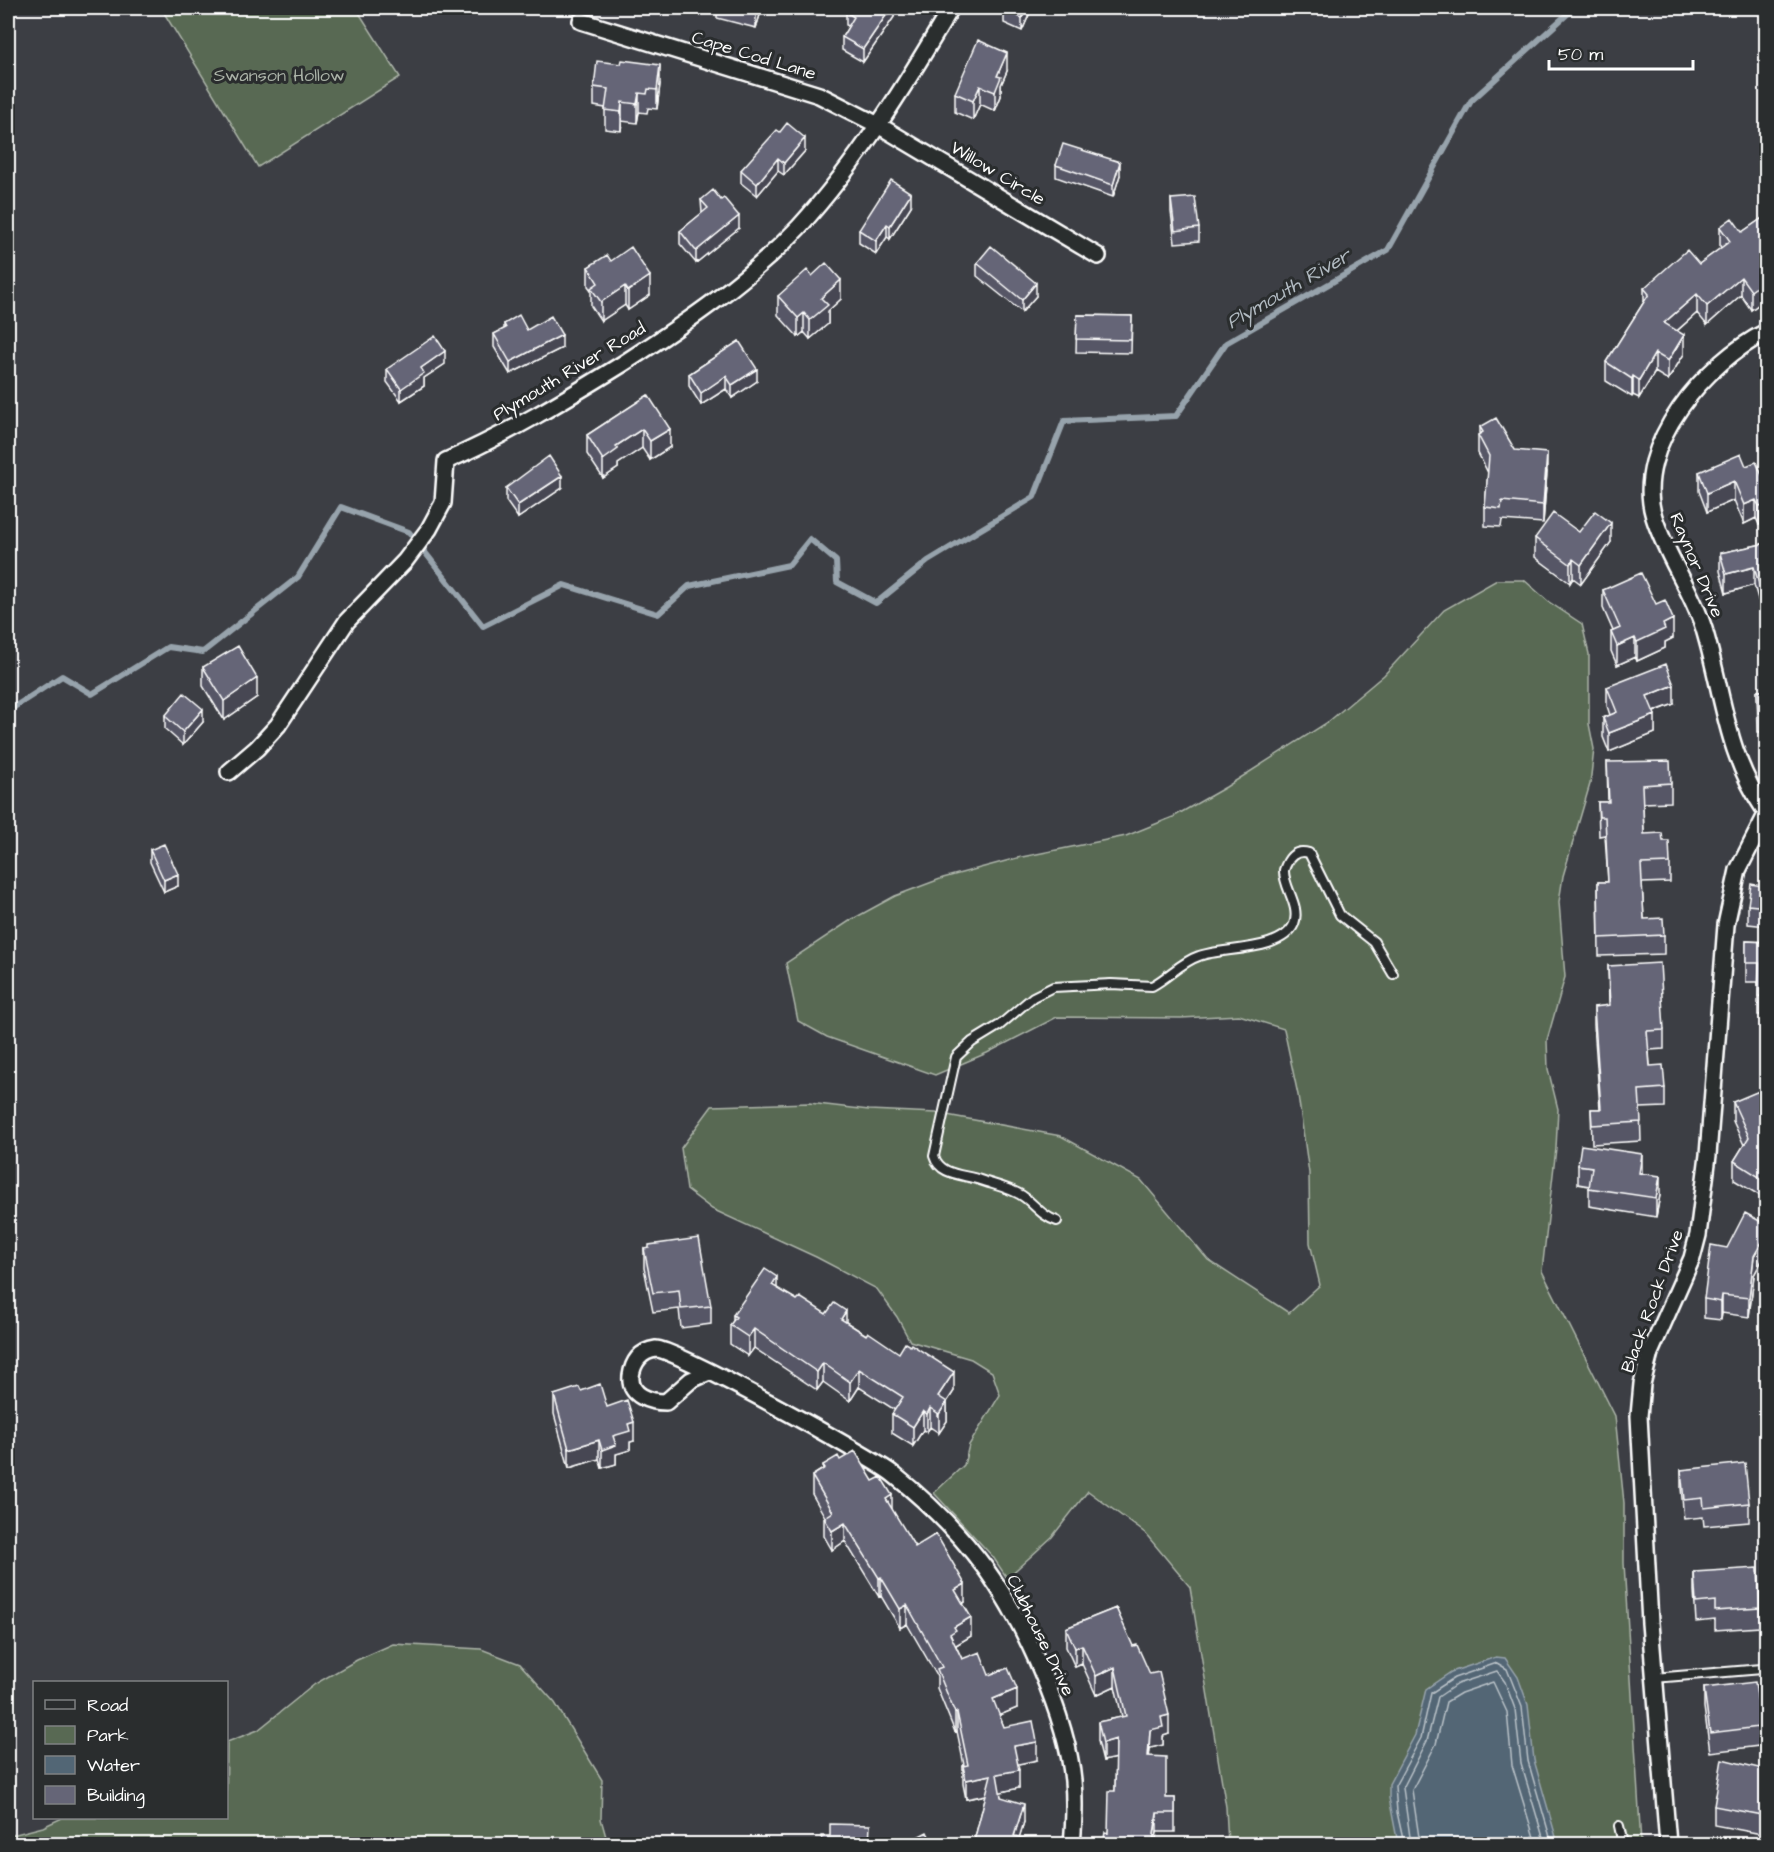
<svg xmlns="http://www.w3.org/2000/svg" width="1774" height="1852" viewBox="0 0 1774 1852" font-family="'Architects Daughter',sans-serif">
  <rect width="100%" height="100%" fill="#3c3e44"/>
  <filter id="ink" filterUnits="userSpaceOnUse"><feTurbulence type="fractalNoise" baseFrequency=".0167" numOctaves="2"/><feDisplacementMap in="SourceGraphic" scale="12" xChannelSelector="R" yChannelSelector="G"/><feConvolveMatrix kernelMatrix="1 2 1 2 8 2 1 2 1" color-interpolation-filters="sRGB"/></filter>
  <g filter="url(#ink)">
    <!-- green -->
    <path fill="#586953" stroke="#acb4a9" stroke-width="1.5" d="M161,8H356L400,77L258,167Z
      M1497,580H1524L1549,602L1582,624L1589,654V724L1594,749L1590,784L1563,876L1559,902L1565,977L1547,1040L1548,1069L1558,1109L1556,1148L1542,1271L1615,1416L1624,1503V1563L1641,1844H1228L1226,1807L1190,1587L1145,1533L1088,1491L1052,1537L1007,1578L993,1557L934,1493L964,1465L969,1445L1000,1395L992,1372L971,1359L910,1341L897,1317L877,1289L816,1257L712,1209L687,1190L681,1148L712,1106L809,1103L869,1110L936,1113L1061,1136L1141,1180L1208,1260L1289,1313L1320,1285L1310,1243L1309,1173L1298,1095L1284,1029L1239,1015L1181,1018L1057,1017L987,1053L935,1075L827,1037L798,1021L786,963L851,920L895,896L943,878L1017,858L1126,836L1173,817L1226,787L1328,722L1384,675L1444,610Z
      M393,1644L481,1649L520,1664L555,1703L602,1780L601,1819L608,1844H8V1836L43,1827L62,1818H226L227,1742L258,1730L315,1684L357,1660Z"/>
    <!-- water -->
    <path fill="#526675" stroke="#97a3ac" stroke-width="1.5" d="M1496,1657L1505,1658L1518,1677L1528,1705L1534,1760L1558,1844H1398L1389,1798V1784L1415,1735L1426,1689L1451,1672Z"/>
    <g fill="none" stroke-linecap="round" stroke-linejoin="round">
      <!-- shore -->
      <path stroke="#bac2c8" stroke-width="1.5" d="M1404,1844L1397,1812L1395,1786L1421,1738L1431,1693L1454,1678L1497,1663L1507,1669L1522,1707L1528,1761L1552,1844
        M1411,1844L1403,1788L1427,1741L1438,1697L1457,1684L1497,1671L1505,1682L1515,1709L1521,1763L1545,1844
        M1420,1844L1412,1790L1436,1744L1446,1702L1461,1693L1493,1682L1507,1712L1512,1765L1536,1844"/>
      <!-- stream -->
      <path stroke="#97a3ac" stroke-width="6" d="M8,711L62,676L92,694L168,647L203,652L298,577L341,507L409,532L483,626L564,585L658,614L689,586L789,565L810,539L836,561L837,582L876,603L928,561L1034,497L1064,421L1176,416L1226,343L1388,250L1471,101L1574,8"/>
      <defs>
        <path id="lane" d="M1057,1221C1042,1216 1036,1206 1024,1197C1012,1188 994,1185 980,1180C964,1174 940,1176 934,1156L956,1057L972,1042L1000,1025L1033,997L1053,987L1111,984L1152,986C1169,977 1181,962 1199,956C1223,947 1282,952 1294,924C1301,906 1283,887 1284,870C1288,858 1295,849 1309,853L1340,915L1374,942L1393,974
          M1654,1678L1762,1669L1766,1672
          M1619,1826L1623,1844"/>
        <path id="street" d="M581,21L819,95L878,125L1098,256
          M1766,332C1708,361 1632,445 1654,517C1666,556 1692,590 1704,629C1724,696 1725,752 1766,812
          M229,772L257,748L278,725L347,621L405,561L429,529L443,503L446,461C508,434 566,399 624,363C686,323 748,281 799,227C859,161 906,84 951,8
          M709,1372L691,1380L666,1402C650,1402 629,1396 631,1376C633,1362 640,1351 656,1349C674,1348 870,1456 893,1474C927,1501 959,1533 985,1568C1023,1620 1067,1717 1073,1781C1075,1802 1074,1823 1072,1844
          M1668,1844L1650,1623L1639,1416L1642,1384L1650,1353L1692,1258L1698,1235L1708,1155L1726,925L1738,870L1766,815"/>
      </defs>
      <!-- lane casing -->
      <use href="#lane" stroke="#fff" stroke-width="12"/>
      <!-- street casing -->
      <use href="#street" stroke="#fff" stroke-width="20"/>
      <!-- lane -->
      <use href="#lane" stroke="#2a2d2e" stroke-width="8"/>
      <!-- street -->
      <use href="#street" stroke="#2a2d2e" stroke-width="15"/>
    </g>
    <!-- wall -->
    <path fill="#575766" stroke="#fff" stroke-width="1.5" d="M714,8H762L756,28L717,18V8Z
      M894,8V17L863,62L842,50V37L849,26L846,25V12Z
      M1005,8H1032L1022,31L1004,23V10Z
      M1007,71L1001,85V96L995,111L980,104L973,120L955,112V93Z
      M660,84L657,109L648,108L647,113L639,112L637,123L622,121L621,131L605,129V108L594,106V87Z
      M780,132L805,151L784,175L778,171L757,196L741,183V170Z
      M1056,165L1120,175L1113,197L1056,177Z
      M1171,199L1199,228V241L1175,243L1171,212Z
      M701,200L739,228L696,263L680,244V231L702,213Z
      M911,206L890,239L887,237L876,254L859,243V230Z
      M1767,215V298L1751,310L1741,295L1707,325L1697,313L1677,331L1684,354L1668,380L1655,372L1639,398L1633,395L1632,397L1606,381V362L1644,302V288L1699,264L1721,248L1720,246V227L1742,232Z
      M611,261L650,295L628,310L625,305L601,321L591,306V290L588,286V267Z
      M977,263L1036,296L1022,312L977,276Z
      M812,276L841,299L828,311V324L810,339L804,332L798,337L778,315V296Z
      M1077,315L1132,316L1131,353L1076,352Z
      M504,324L562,348L510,374L494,347V334L504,329Z
      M739,341L757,381L732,398L726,389L701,405L689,386V374Z
      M445,364L424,378V386L401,401L387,382V369Z
      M648,395L670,447L650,460L642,448L618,464V468L603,478L587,454V435Z
      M1480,427L1547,472L1543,523L1502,520L1501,527L1485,526V507L1488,473L1478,453V435L1480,433Z
      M1746,466L1762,475L1766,473L1767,522L1759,525L1756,518L1744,524L1734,500L1707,512L1699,491V472Z
      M506,488H562L518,518L506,501Z
      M1579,532L1611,542L1581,584L1573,578L1570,583L1535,557V538Z
      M1767,543L1762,613L1754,585L1726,593L1720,571V553Z
      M1603,590L1656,604L1673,638L1665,642V648L1637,661L1635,657L1617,665L1611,651V632L1613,631L1603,608Z
      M203,667L257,697L224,720L203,686Z
      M1607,687L1674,704L1654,712L1655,733L1609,752L1603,737V718L1610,715L1607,706Z
      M1757,691H1767V732H1758Z
      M165,716L203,722L183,745L165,729Z
      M1607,762L1671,783V802L1643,803L1644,834L1663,841L1670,863V882L1642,883L1644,919L1664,935V954L1599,956L1598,882H1608L1605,835L1599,836L1598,802H1608Z
      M150,850L178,886L164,892L150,862Z
      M1767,887V926L1748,924V905Z
      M1746,941L1767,942V1015H1758V982H1746Z
      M1608,966L1664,1030V1049L1649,1050L1650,1066L1665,1088V1107L1640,1108L1641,1141L1592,1144L1591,1109H1600L1594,1025V1007L1609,1006Z
      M1733,1102L1767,1107V1200L1734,1180V1161L1744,1145L1733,1121Z
      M1578,1165L1642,1173L1660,1195L1656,1217L1589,1206V1186L1578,1184Z
      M1767,1225V1251L1754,1275L1749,1317L1722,1313L1721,1320L1704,1318V1299L1727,1248Z
      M644,1249L711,1306V1324L681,1328L679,1309L653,1312L644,1268Z
      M777,1289L797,1300L826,1314L846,1322L954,1391L947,1402V1421L939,1433L930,1427L927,1432L923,1430L913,1446L892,1433V1414L895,1410L859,1387L850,1401L823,1382L817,1390L754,1348L748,1356L730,1344V1325L733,1321V1315Z
      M581,1391L607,1407L634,1441L630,1442V1450L616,1454V1464L602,1468L599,1459L569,1468L554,1414V1395Z
      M840,1460L873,1481L915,1547L965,1602L963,1604L971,1636L956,1645V1646L962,1659L989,1675L1017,1708L999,1715L1004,1727L1037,1760L1017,1764L1019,1788L1000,1792L1001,1797L1024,1822L1019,1837L1028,1845H973L986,1795L966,1799L963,1784V1766L964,1765L957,1731L955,1732L937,1688V1676L907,1624L900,1628L881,1596L879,1597L845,1541L832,1550L824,1536V1518L825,1517L812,1494V1476L823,1469V1465Z
      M1681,1470L1749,1503V1522L1704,1526L1703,1517L1684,1519L1681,1488Z
      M1694,1572L1760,1608V1627L1715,1630V1620L1696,1622L1694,1591Z
      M1116,1608L1169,1734L1163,1736V1745L1150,1748L1149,1756L1166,1798H1175V1832H1157L1155,1842L1108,1833L1115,1791L1116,1758L1103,1761L1098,1741V1722L1122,1717L1115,1686L1096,1695L1082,1664L1075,1667L1066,1647V1628Z
      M1704,1688L1758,1703L1767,1702V1745L1710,1752L1704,1707Z
      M1767,1770V1835L1714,1825V1806Z"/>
    <!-- shaded-wall -->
    <path fill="#474753" stroke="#fff" stroke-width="1.5" d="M757,8H762L756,28V9Z
      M891,8H894V17L863,62V49Z
      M1027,8H1032L1022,31V18Z
      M1007,53V71L1001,85V96L995,111V92L997,76Z
      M660,65V84L657,109V90Z
      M980,86V104L973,120V101Z
      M639,93V112L637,123V104Z
      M622,102V121L621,131V112Z
      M805,138V151L784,175V163Z
      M778,158V171L757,196V184Z
      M1120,162V175L1113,197V185Z
      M911,193V206L890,239V226Z
      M739,216V228L696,263V251Z
      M887,224V237L876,254V241Z
      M1767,262V298L1751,310V291L1762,265Z
      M650,276V295L628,310V291Z
      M1741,277V295L1707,325V306Z
      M841,280V299L828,311V324L810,339V320L821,298Z
      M1036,283V296L1022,312V300Z
      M625,286V305L601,321V302Z
      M1697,294V313L1664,342V323Z
      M804,313V332L798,337V318Z
      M562,335V348L510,374V362Z
      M1684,335V354L1668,380V361Z
      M445,351V364L424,378V386L401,401V389L421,368Z
      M1655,353V372L1639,398V380Z
      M757,369V381L732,398V385Z
      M726,376V389L701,405V393Z
      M1633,376V395L1632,397V379Z
      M642,429V448L618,464V468L603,478V460L616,446Z
      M670,429V447L650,460V441Z
      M1547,453V472L1543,523V505Z
      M562,476V488L518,518V505Z
      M1734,481V500L1707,512V493Z
      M1756,500V518L1744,524V505Z
      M1767,504V522L1759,525V506Z
      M1611,523V542L1581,584V565Z
      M1573,559V578L1570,583V564Z
      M1754,567V585L1726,593V574Z
      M1767,593V612L1762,613V594Z
      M1673,619V638L1665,642V648L1637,661V642L1663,624Z
      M1635,638V657L1617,665V646Z
      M257,678V697L224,720V701Z
      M1674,685V704L1647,714V696Z
      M203,709V722L183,745V732Z
      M1655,715V733L1609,752V733Z
      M178,874V886L164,892V880Z
      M1642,1154V1173H1639Z
      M1660,1176V1195L1656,1217V1198Z
      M1767,1233V1251L1754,1275L1749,1317V1298L1754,1256Z
      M777,1277V1296L772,1285Z
      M1722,1295V1313L1721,1320V1302Z
      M846,1311V1330L841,1319Z
      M754,1329V1348L748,1356V1337Z
      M823,1363V1382L817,1390V1372Z
      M859,1369V1387L850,1401V1382Z
      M954,1372V1391L938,1415V1396Z
      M947,1402V1421L939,1433V1414Z
      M930,1408V1427L927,1432V1414Z
      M923,1411V1430L913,1446V1427Z
      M634,1422V1441L630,1442V1450L616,1454V1464L602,1468V1450L613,1436L628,1424Z
      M599,1440V1459L569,1468V1449Z
      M892,1495V1514L886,1499Z
      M845,1523V1541L832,1550V1531Z
      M881,1577V1596L879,1597V1578Z
      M965,1584V1602L955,1608V1590Z
      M907,1605V1624L900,1628V1609Z
      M971,1617V1636L956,1645V1649L950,1634L954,1627Z
      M1082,1645V1664L1075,1667V1648Z
      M1115,1667V1686L1096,1695V1676Z
      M1017,1689V1708L993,1718V1699Z
      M957,1712V1731L955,1732V1713Z
      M1169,1715V1734L1163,1736V1745L1150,1748L1148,1775L1150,1730L1161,1717Z
      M1116,1739V1758L1103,1761V1743Z
      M1037,1742V1760L1014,1765V1746Z
      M1019,1770V1788L997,1793V1774Z
      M991,1775V1794L966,1799V1780Z
      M1024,1804V1822L1017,1845L1014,1836Z
      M1157,1813V1832L1155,1845H1153Z"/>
    <!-- building -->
    <path fill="#656577" stroke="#fff" stroke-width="1.5" d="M849,8H891L863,49L842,37L854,17L846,12Z
      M1005,8H1027L1022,18L1004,10Z
      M978,40L1007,53L997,76L1001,77L995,92L980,86L973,101L955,93Z
      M622,60L660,65L657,90L648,89L647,94L639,93L637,104L622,102L621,112L605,110L608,89L594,87L597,61L621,64Z
      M787,123L805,138L784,163L778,158L757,184L741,170L777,130L780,132Z
      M1063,144L1120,162L1113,185L1056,165Z
      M891,180L911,193L890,226L887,224L876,241L859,230Z
      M713,190L721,200L724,198L739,216L696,251L680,231L708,208L701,200Z
      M1195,197L1199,228L1175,231L1171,199Z
      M1767,215V262L1762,265L1767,271V279L1751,291L1741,277L1707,306L1697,294L1664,323L1684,335L1668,361L1655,353L1639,380L1633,376L1632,379L1606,362L1649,294L1644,288L1687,250L1699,264L1730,241L1720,227L1732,218L1742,232Z
      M991,246L1036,283L1022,300L977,263Z
      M631,247L650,276L628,291L625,286L601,302L591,288L598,283L588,267L607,255L611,261Z
      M826,263L841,280L821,298L828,305L810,320L804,313L798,318L778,296L807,270L812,276Z
      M519,315L527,330L551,316L562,335L510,362L494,334L506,328L504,324Z
      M1077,315L1132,316L1131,340L1076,339Z
      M435,336L445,351L421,368L424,373L401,389L387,369Z
      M739,341L757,369L732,385L726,376L701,393L689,374Z
      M648,395L670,429L650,441L642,429L616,446L618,449L603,460L587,435Z
      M1496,418L1515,450L1547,453L1543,505L1502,501L1501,509L1485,507L1489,456L1478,435L1483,432L1480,427Z
      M1741,454L1746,466L1756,462L1762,475L1766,473L1767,504L1759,506L1756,500L1744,505L1734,481L1707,493L1699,472Z
      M549,456L562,476L518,505L506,488Z
      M1595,511L1611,523L1581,565L1573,559L1570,564L1535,538L1553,513L1579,532Z
      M1767,543V593L1762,594L1754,567L1726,574L1720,553Z
      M1641,573L1656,604L1665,600L1673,619L1663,624L1665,629L1637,642L1635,638L1617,646L1611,632L1620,628L1603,590Z
      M238,646L257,678L224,701L203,667Z
      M1666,664L1674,685L1647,696L1655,715L1609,733L1603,718L1617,712L1607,687Z
      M1757,691H1767V713H1758Z
      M184,693L203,709L183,732L165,716Z
      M1670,761L1671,783L1642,785L1644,834L1662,833L1663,841H1669L1670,863L1641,864L1644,919L1663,918L1664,935L1599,938L1598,882H1608L1605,817H1599L1598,802H1609L1607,762Z
      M164,844L178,874L164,880L150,850Z
      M1751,884L1767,887V907L1748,905Z
      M1746,941L1767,942V997L1758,996L1759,963H1746Z
      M1660,963L1664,1030L1647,1031L1650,1066L1663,1065L1665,1088L1639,1090L1641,1122L1592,1125L1591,1109H1601L1594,1007L1610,1005L1608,966Z
      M1759,1091L1767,1107V1182L1734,1161L1749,1137L1733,1102Z
      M1581,1145L1642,1154L1639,1173L1660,1176L1656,1198L1589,1188L1592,1167L1578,1165Z
      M1745,1213L1767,1225V1233L1754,1256L1749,1298L1722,1295L1721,1302L1704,1299L1711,1245L1727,1248Z
      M699,1238L711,1306L681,1309L679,1290L653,1293L644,1249L649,1248V1245Z
      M765,1269L777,1277L772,1285L797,1300L800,1297L826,1314L834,1303L846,1311L841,1319L866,1335L868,1332L899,1353L905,1343L910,1346L911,1344L954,1372L938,1396L947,1402L939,1414L930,1408L927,1414L923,1411L913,1427L892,1414L903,1397L859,1369L850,1382L823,1363L817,1372L754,1329L748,1337L730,1325L736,1317L733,1315Z
      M600,1384L607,1407L627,1400L634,1422L628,1424L630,1431L613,1436L616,1445L602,1450L599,1440L569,1449L554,1395L579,1387L581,1391Z
      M855,1451L873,1481L881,1477L892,1495L886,1499L915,1547L936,1534L965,1584L955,1590L971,1617L954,1627L956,1630L950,1634L962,1659L980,1652L989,1675L1008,1668L1017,1689L993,1699L1004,1727L1033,1721L1037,1742L1014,1746L1019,1770L997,1774L1001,1797L1024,1804L1014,1836L1028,1839L1027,1845H973L991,1775L966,1780L963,1766L968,1765L957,1712L955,1713L937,1669L942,1667L907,1605L900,1609L881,1577L879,1578L845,1523L832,1531L824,1518L833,1512L812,1476L825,1468L823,1465L838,1456L840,1460Z
      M1745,1463L1749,1503L1704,1508L1703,1498L1684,1500L1681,1470Z
      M1758,1568L1760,1608L1715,1611V1601L1696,1603L1694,1572Z
      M1116,1608L1133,1646L1137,1645L1150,1674L1159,1672L1169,1715L1161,1717L1163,1727L1150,1730L1148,1756L1166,1757V1798H1175V1813H1157L1153,1842L1171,1845H1103L1105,1832L1108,1833L1109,1791H1115L1116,1739L1103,1743L1098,1722L1126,1716L1115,1667L1096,1676L1082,1645L1075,1648L1066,1628Z
      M1755,1682L1758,1703L1767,1702V1726L1710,1733L1704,1688Z
      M1722,1759L1767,1770V1816L1714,1806Z
      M830,1824L870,1825L869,1845H822V1836H830Z
      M927,1832L933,1844L941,1843L942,1845H902Z"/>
  </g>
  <g text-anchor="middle" stroke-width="6" stroke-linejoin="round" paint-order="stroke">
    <!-- street labels -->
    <g font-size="18" fill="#fff" stroke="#2a2d2e">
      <text transform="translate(754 55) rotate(17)" y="6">Cape Cod Lane</text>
      <text transform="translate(998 173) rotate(31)" y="6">Willow Circle</text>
      <text transform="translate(569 371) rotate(-31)" y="6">Plymouth River Road</text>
      <text transform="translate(1697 565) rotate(67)" y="6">Raynor Drive</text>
      <text transform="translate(1652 1301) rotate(-70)" y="6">Black Rock Drive</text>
      <text transform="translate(1041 1635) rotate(64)" y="6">Clubhouse Drive</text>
    </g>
    <!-- park labels -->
    <g font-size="18" fill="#acb4a9" stroke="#2a2d2e">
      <text x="279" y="81">Swanson Hollow</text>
    </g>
    <!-- water labels -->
    <g font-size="20" font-style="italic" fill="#b1bac1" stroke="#2a2d2e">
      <text transform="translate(1288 288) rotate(-30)" y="7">Plymouth River</text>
    </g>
  </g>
  <!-- margin -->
  <rect width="1774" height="1852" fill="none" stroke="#2a2d2e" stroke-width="30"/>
  <rect x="15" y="15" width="1744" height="1822" fill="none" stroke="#fff" stroke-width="2" filter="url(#ink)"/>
  <!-- legend -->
  <rect x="33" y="1681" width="195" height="138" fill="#2a2d2e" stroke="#7f8182" stroke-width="1.5"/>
  <rect x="45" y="1700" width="30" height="9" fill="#2a2d2e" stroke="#7f8182" stroke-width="1.5"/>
  <text x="87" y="1711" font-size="18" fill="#ffffff">Road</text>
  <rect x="45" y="1726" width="30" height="18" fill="#586953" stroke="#7f8182" stroke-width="1.5"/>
  <text x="87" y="1741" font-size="18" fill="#ffffff">Park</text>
  <rect x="45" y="1756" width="30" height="18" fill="#526675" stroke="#7f8182" stroke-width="1.5"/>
  <text x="87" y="1771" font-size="18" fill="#ffffff">Water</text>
  <rect x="45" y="1786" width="30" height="18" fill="#656577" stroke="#7f8182" stroke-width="1.5"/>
  <text x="87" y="1801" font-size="18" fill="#ffffff">Building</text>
  <!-- scale -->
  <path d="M1549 60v9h144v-9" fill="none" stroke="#ffffff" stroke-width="3"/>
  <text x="1558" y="60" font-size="18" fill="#ffffff" stroke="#2a2d2e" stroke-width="4.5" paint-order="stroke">50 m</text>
</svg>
